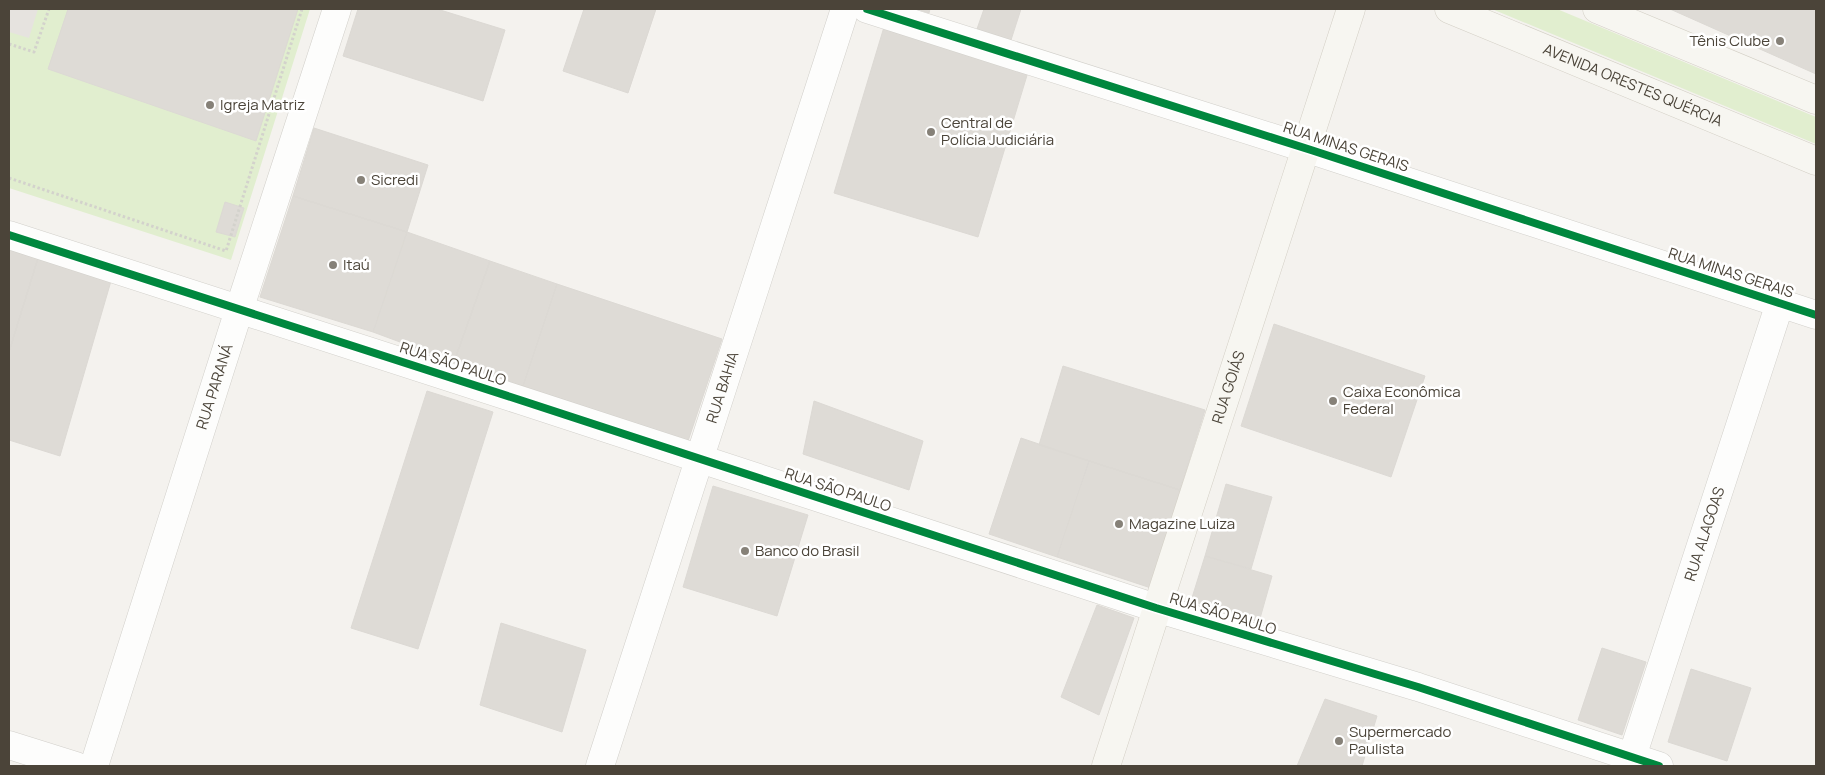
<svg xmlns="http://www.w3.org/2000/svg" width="1825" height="775" viewBox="0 0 1825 775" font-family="Manrope,sans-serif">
  <rect width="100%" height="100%" fill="#f4f2ee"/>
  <!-- green -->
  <path fill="#e1eecf" d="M9,9H310L231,260L9,188Z
    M1492,9H1557L1816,117V144Z"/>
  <!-- parking -->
  <path fill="#e6e3df" d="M9,9H38L29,38L9,32Z"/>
  <!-- building -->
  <path fill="#dedbd6" stroke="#dcd9d4" d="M68,9H298L256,141L48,69Z
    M358,9H437L505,30L483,101L343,56Z
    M584,9H656L628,93L563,71Z
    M917,9H930L929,13Z
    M984,9H1021L1011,40L977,29Z
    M1670,9H1816V74Z
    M884,27L1028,72L978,237L834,193Z
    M314,128L428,165L407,232L293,196Z
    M293,196L407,232L373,332L260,297Z
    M225,202L244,208L235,237L216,232Z
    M407,232L490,261L454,362L373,332Z
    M9,248L38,258L9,352Z
    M38,258L111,281L60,456L9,440V352Z
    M490,261L557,284L523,386L454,362Z
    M557,284L722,339L688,441L523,386Z
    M1274,324L1425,376L1391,477L1241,426Z
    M1063,366L1205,410L1180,490L1039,445Z
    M427,391L493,412L418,649L351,628Z
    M814,401L923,441L909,490L803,454Z
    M1021,438L1089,461L1057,557L989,534Z
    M1089,461L1180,490L1151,588L1057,557Z
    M1226,484L1272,497L1251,569L1205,556Z
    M713,486L808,515L777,616L683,587Z
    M1205,556L1272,576L1259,622L1191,601Z
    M1097,605L1134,618L1099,715L1061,697Z
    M501,623L586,650L562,732L480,705Z
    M1602,648L1646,662L1622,735L1578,720Z
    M1691,669L1751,688L1727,761L1668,742Z
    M1325,699L1377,716L1362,766H1297Z"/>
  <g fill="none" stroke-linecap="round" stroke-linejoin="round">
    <defs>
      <g id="street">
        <path d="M867,9L1311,150L1816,315"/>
        <path d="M9,235L523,401L1156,608L1418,687L1659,766"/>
        <path d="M9,745L76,766"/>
        <path id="s1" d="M94,766L239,310L337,9"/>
        <path id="s2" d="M600,766L845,9"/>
        <path id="s3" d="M1629,766L1780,303"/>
      </g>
      <g id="secondary">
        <path id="s4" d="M1449,9L1816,161"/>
        <path d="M1597,9L1816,100"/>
        <path id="s5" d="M1106,766L1351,9"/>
      </g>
    </defs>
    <!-- street casing -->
    <use href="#street" stroke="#d2d0cb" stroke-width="29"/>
    <!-- secondary casing -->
    <use href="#secondary" stroke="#d3cfc5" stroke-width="29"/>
    <!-- path -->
    <path stroke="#d3d2cc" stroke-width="3" stroke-dasharray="2.5 2.5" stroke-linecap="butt" d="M9,44L34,52L49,9
      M9,178L226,251L302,9"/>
    <!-- street -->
    <use href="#street" stroke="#fdfdfc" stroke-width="28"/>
    <!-- secondary -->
    <use href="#secondary" stroke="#f7f6f1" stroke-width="28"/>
    <defs>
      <path id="cycleway" d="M867,9L1311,150L1816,315
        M9,235L523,401L1156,608L1418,687L1659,766"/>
    </defs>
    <!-- cycleway casing -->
    <use href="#cycleway" stroke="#fff" stroke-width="11"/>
    <!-- cycleway -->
    <use href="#cycleway" stroke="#00873e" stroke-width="8"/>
  </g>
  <!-- markers -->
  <g fill="#868178" stroke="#fff" stroke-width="2">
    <circle cx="1780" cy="41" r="5"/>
    <circle cx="210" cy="105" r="5"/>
    <circle cx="931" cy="132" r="5"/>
    <circle cx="361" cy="180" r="5"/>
    <circle cx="333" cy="265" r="5"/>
    <circle cx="1333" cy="401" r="5"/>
    <circle cx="1119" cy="524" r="5"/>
    <circle cx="745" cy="551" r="5"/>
    <circle cx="1339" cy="741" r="5"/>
  </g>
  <g text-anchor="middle" stroke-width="5" stroke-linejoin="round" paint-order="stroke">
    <!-- poi labels -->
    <g font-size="15" fill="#4b4439" stroke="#fff" text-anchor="start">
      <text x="1770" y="46" text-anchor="end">Tênis Clube</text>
      <text x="220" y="110">Igreja Matriz</text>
      <text x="941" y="128">Central de<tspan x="941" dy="17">Polícia Judiciária</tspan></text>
      <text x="371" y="185">Sicredi</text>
      <text x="343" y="270">Itaú</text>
      <text x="1343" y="397">Caixa Econômica<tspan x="1343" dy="17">Federal</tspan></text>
      <text x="1129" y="529">Magazine Luiza</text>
      <text x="755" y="556">Banco do Brasil</text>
      <text x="1349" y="737">Supermercado<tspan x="1349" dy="17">Paulista</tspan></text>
    </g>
    <!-- street labels -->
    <g font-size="15" fill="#4b4439" stroke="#fff">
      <text dy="5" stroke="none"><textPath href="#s4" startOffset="199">AVENIDA ORESTES QUÉRCIA</textPath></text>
      <text transform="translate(1346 147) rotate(18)" y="5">RUA MINAS GERAIS</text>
      <text transform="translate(1731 273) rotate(18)" y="5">RUA MINAS GERAIS</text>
      <text transform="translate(453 364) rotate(18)" y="5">RUA SÃO PAULO</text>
      <text dy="5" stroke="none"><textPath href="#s1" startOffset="398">RUA PARANÁ</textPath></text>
      <text dy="5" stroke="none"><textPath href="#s2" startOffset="398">RUA BAHIA</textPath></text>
      <text dy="5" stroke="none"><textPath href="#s5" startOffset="398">RUA GOIÁS</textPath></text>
      <text transform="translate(838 490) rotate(18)" y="5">RUA SÃO PAULO</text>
      <text dy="5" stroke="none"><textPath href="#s3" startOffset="244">RUA ALAGOAS</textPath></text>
      <text transform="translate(1223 614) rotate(17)" y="5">RUA SÃO PAULO</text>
    </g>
  </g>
  <!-- border -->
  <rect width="1825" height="775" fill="none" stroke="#4b4439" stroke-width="20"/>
</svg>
